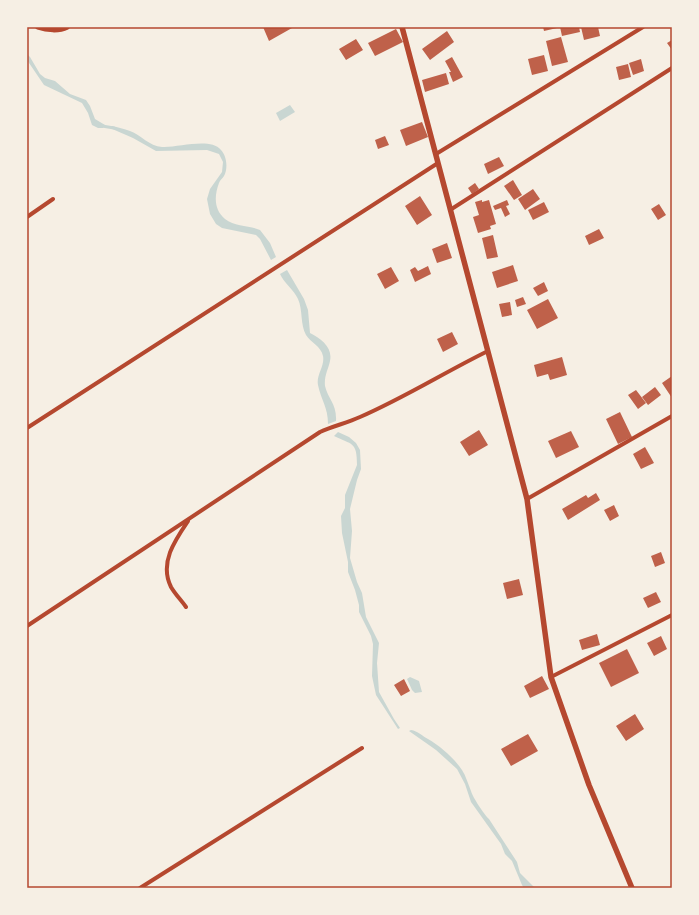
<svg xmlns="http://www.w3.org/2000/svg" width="699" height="915" viewBox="0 0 699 915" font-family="Signika,sans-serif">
  <rect width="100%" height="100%" fill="#f6efe4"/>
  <!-- water -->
  <path fill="#c9d6d2" d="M27,54L30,57L40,74L45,78L55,81L70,94L86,100L90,106L95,119L105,125L103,128H98L92,125L88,113L82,103L44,85L27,60Z
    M290,105L295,112L280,121L276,113Z
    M112,126C118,127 124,129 130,131C141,135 149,146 162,147C178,148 210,137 221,150C227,156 228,169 224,176C222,179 220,180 219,183C214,196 214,210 225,219C235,227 249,225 260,230L270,243L276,257L271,260L260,239L256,235L222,228L216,224L210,214L207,199L210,189L222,172L223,162L219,154L207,150L156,151L133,138L110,128Z
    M287,270L304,299L308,310L310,333C321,339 333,347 330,361C328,370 324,376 325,386C328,399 337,404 336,421L328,424C328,407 321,400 318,385C316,375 325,366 323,356C321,346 311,343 306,335C300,324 303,310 298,299C294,290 284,283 280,274Z
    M338,432L349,437L356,443L360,450L361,469L357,480L350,509L352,531L350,558L357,582L362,593L366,617L379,643L377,663L379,692L394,719L400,728L398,729L376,695L372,676L373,644L371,636L359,612V605L355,590L348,572V562L342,533L341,516L345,508V495L357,465C357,441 352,445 334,436Z
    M410,677L419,681L422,692L415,693L412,690L407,679Z
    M411,730C418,731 422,736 428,739C440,746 454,758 462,770C466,776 468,784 471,791C473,798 484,814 489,819L517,862L520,873L535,888H524L522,885L512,861L505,854L501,844L471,802L465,784L457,769L436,750L409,731Z"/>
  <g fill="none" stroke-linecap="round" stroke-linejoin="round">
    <!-- stream -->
    <path stroke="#c9d6d2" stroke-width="3" d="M102,126L114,128"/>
  </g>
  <!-- building -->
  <path fill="#bf614a" d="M263,27H292V28L269,41Z
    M543,27H557V28L544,31Z
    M560,27H579L580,32L562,36Z
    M581,27H598L600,36L584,40Z
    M396,29L403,42L375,56L368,43Z
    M447,31L454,42L430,60L422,49Z
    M561,37L568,62L552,66L546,41Z
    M356,39L363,50L346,60L339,49Z
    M672,40V50L667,43Z
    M544,55L548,71L532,75L528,59Z
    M452,57L463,77L453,82L449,72H451L445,61Z
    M641,59L644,71L633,75L629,63Z
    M628,64L631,77L619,80L616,67Z
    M446,73L449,84L425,92L422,80Z
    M422,122L428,137L406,146L400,130Z
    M385,136L389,145L378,149L375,140Z
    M499,157L504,166L488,174L484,164Z
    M513,180L522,195L514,200L504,186Z
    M475,183L479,189L472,194L468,188Z
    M533,189L540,199L525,210L518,199Z
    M420,196L432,215L417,225L405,206Z
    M482,200V202L489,200L496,224L490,226L491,229L478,233L473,217L479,215L475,202Z
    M507,200L509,205L506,206L510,214L505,217L501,208L495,210L493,206Z
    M544,202L549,212L533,220L528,210Z
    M659,204L666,215L658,220L651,209Z
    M599,229L604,238L589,245L585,236Z
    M493,235L498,257L487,259L482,238Z
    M447,243L452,258L437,263L432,249Z
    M513,265L518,281L497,288L492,272Z
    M428,266L431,274L415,282L410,270L415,267L418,271Z
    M391,267L399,281L385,289L377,274Z
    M544,282L548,291L538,296L533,288Z
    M523,297L526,304L517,307L515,300Z
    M548,299L558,318L537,329L527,310Z
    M510,302L512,315L502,317L499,304Z
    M452,332L458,344L443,352L437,339Z
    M562,357L567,375L550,380L548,374L537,377L534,365Z
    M672,376V398L662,383Z
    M655,387L661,395L648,405L642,397Z
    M636,390L646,403L638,409L628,395Z
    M620,412L632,437L618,444L606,419Z
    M479,430L488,445L469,456L460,442Z
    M571,431L579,447L556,458L548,441Z
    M645,447L654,463L641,469L633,454Z
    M596,493L600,500L568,520L562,509L586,495L588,498Z
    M614,505L619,516L610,521L604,510Z
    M661,552L665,563L655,567L651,556Z
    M519,579L523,595L507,599L503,583Z
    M656,592L661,602L648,608L643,598Z
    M597,634L600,645L582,650L579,640Z
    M661,636L667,649L654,656L647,643Z
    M627,649L639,673L611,687L599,663Z
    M542,676L549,689L530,698L524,686Z
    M404,679L410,691L401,696L394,685Z
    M635,714L644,729L626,741L616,726Z
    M528,734L538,751L511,766L501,749Z"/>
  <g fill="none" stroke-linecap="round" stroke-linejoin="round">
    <!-- minor -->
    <path stroke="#b5482f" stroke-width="4" d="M436,154L643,27
      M450,210L672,68
      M27,217L53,199
      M27,428L438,163
      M527,499L672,416
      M186,607C181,600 175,594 171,587C159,563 175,540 188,521
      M27,626L320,432C333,426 347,423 360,417C404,398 445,372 488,351
      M551,677L672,615
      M140,888L362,748"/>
    <!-- tertiary -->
    <path stroke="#b5482f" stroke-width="5.5" d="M38,27C47,30 59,31 67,27
      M402,27L527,499L551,677L589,785L632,888"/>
  </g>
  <!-- border -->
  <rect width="699" height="915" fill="none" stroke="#f6efe4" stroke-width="56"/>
  <rect x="28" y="28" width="643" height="859" fill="none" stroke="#b5482f" stroke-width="1.5"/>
</svg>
